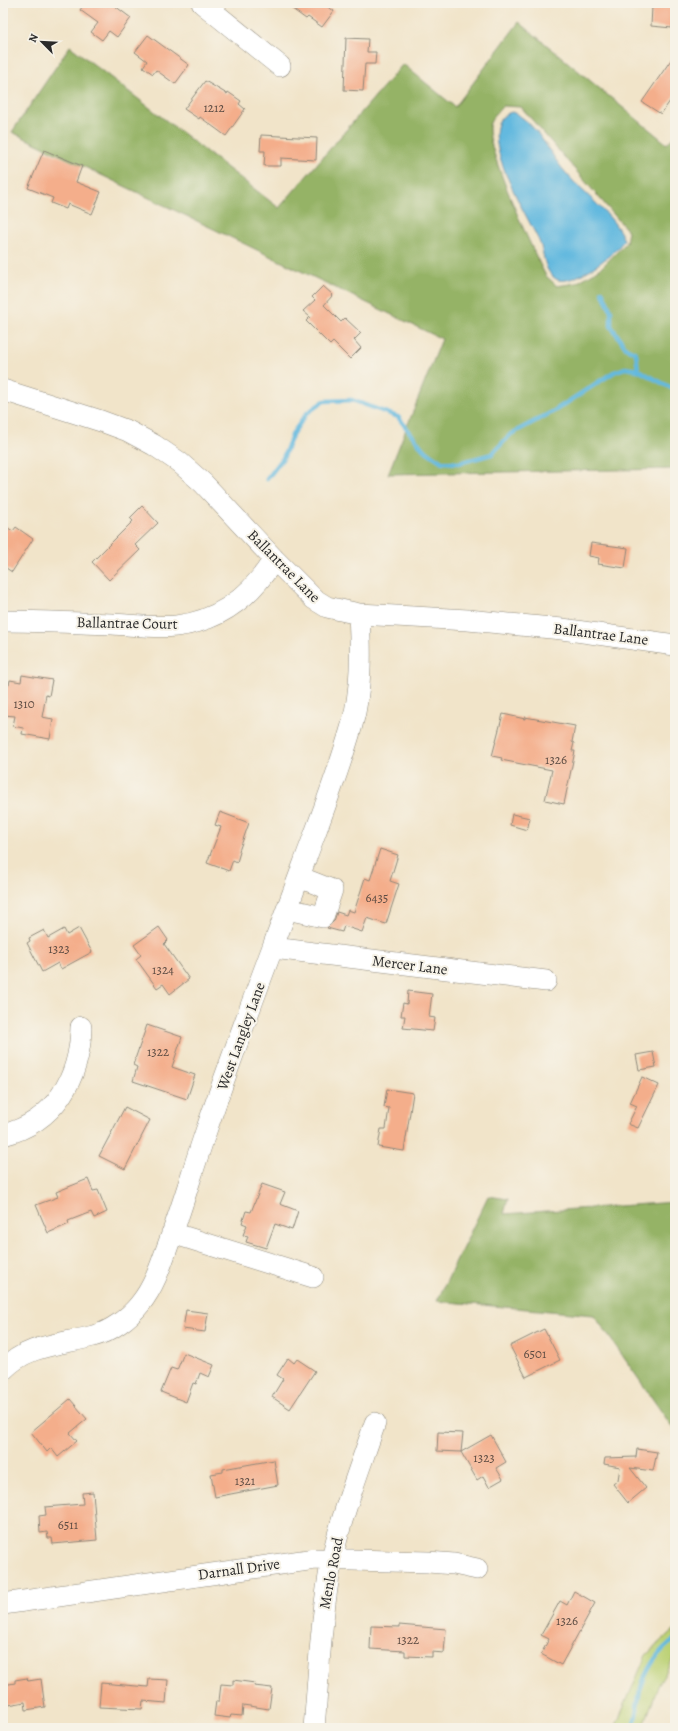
<svg xmlns="http://www.w3.org/2000/svg" width="678" height="1731" viewBox="0 0 678 1731" font-family="Alegreya,serif">
  <rect width="100%" height="100%" fill="#f7f3e8"/>
  <filter id="ink" filterUnits="userSpaceOnUse"><feTurbulence type="fractalNoise" baseFrequency=".025" numOctaves="2"/><feDisplacementMap in="SourceGraphic" scale="8" xChannelSelector="R" yChannelSelector="G"/><feConvolveMatrix kernelMatrix="1 2 1 2 8 2 1 2 1" color-interpolation-filters="sRGB"/></filter>
  <filter id="wash" filterUnits="userSpaceOnUse"><feTurbulence type="fractalNoise" baseFrequency=".012" numOctaves="4" result="noise"/><feDisplacementMap in="SourceGraphic" scale="16" xChannelSelector="R" yChannelSelector="G"/><feGaussianBlur stdDeviation="0.9" result="paint"/><feColorMatrix in="noise" values="0 0 0 0 0 0 0 0 0 0 0 0 0 0 0 0 0 1.4 0 .05"/><feComposite in="paint" operator="in"/></filter>
  <g filter="url(#wash)">
    <rect width="100%" height="100%" fill="#f1e4c9"/>
    <!-- green -->
    <path fill="#bcd175" stroke="#747e50" d="M675,1629V1656L658,1686L643,1728H615L646,1655Z"/>
    <!-- forest -->
    <path fill="#95b366" stroke="#606f48" fill-rule="evenodd" d="M519,22L667,144L675,135V469L388,474L442,339L12,132L70,46L279,208L403,64L455,107ZM503,106L521,107L628,231L626,243L600,269L576,283L557,286L546,276C533,252 487,151 489,127C490,119 498,111 503,106Z
      M488,1196L508,1199L504,1214L675,1202V1431L594,1315L437,1301Z"/>
    <!-- water -->
    <path fill="#63b9df" stroke="#477285" d="M512,112C537,122 549,154 566,173C584,195 613,213 624,240C617,253 571,288 556,279C543,271 545,254 539,241C529,218 468,123 512,112Z"/>
    <g fill="none" stroke-linecap="round" stroke-linejoin="round">
      <!-- stream -->
      <path stroke="#63b9df" stroke-width="4.5" d="M602,291L611,311V326L626,348L636,353L638,370
        M267,479L283,458L293,433L307,413L324,401L352,400L398,417L423,449L442,462L459,463L492,454L511,434L554,411L614,372L625,368L638,370L675,390
        M633,1728C637,1716 637,1703 640,1691C645,1672 658,1649 675,1640"/>
    </g>
    <g id="blocks">
      <!-- building -->
      <path fill="#f4ae8b" d="M85,3H111L131,18L117,37L109,31L102,40L91,32L98,23L80,10Z
        M284,3H322L334,11L322,27L308,17L306,19Z
        M658,3H675L672,28L651,26L652,7H657Z
        M148,35L189,65L175,84L156,70L153,74L143,67L147,61L135,52Z
        M346,38L368,39L367,52H376L375,64H365L363,91L344,90Z
        M675,54V94L661,114L642,102Z
        M205,81L227,94L228,92L241,101L239,104L245,109L226,136L200,117L199,119L184,109Z
        M261,135L317,138L316,160L281,158V166H264L265,151H260Z
        M44,150L82,166L76,182L101,192L92,214L68,204L66,209L51,203L53,198L28,188Z
        M323,286L333,295L324,305L341,322L345,318L361,333L354,340L361,348L350,359L333,342L330,345L306,321L310,317L303,311L315,300L312,297Z
        M142,506L158,523L135,545L140,550L109,580L92,562L133,521L130,518Z
        M3,525L13,531L16,527L33,539L12,572L3,566Z
        M591,543L628,548L625,568L598,564L599,558L589,556Z
        M22,675L52,680L49,696L46,695L42,717L53,719L50,739L22,734L23,728L13,726L15,716L4,715L3,684L9,685L10,680L21,682Z
        M503,714L525,719V717L575,726L572,742L574,743L572,751H575L564,804L545,800L552,770L501,760L502,758L492,756Z
        M220,812L249,823L239,851L240,852L237,862L233,860L229,871L207,863L221,827L215,825Z
        M512,814L530,818L527,830L510,825Z
        M380,849L398,855L390,881L399,884L386,924L367,918L362,932L344,926L342,932L327,928L334,921L337,912L346,915L348,910L354,912L365,878L370,880Z
        M159,927L168,940L164,944L189,979L170,994L163,984L157,988L136,959L141,955L134,945Z
        M79,928L92,952L61,969L58,963L42,972L27,943L30,941L29,938L44,930L48,938L64,929L67,935Z
        M408,991L432,994L429,1017L435,1018L433,1031L403,1028L405,1016H401L403,1003L407,1004Z
        M147,1025L182,1037L172,1067L195,1075L187,1099L133,1081L137,1067L133,1065Z
        M653,1052L656,1067L639,1070L636,1055Z
        M642,1077L659,1085L638,1128L628,1124L637,1106L630,1103Z
        M387,1089L413,1093L404,1151L378,1147L381,1129H386L389,1108L384,1107Z
        M125,1107L150,1120L125,1169L99,1156Z
        M88,1179L93,1191L98,1190L107,1212L94,1218L91,1212L68,1221L69,1224L48,1233L36,1205L58,1197L56,1192Z
        M262,1184L285,1192L280,1204L298,1211L292,1230L275,1224L266,1248L246,1242L248,1236L243,1235L247,1225L242,1223L246,1211L251,1212Z
        M186,1310L208,1313L205,1332L183,1329Z
        M544,1329L560,1360L526,1377L510,1346Z
        M184,1353L214,1365L209,1377L200,1373L196,1384L193,1383L186,1402L161,1392L171,1368L177,1370Z
        M288,1358L294,1363L297,1359L315,1371L290,1409L272,1397L283,1379L277,1375Z
        M70,1399L87,1419L70,1433L77,1441L58,1457L51,1448L47,1452L31,1432Z
        M438,1432L463,1433L461,1452L437,1451Z
        M491,1435L506,1462L496,1468L503,1479L489,1487L483,1476L477,1480L461,1452Z
        M637,1449L657,1452L653,1471L630,1468L646,1488L628,1503L613,1484L618,1480L620,1467L604,1464L605,1458L636,1457Z
        M274,1460L278,1485L215,1497L211,1474L223,1472V1469Z
        M93,1492L97,1540L53,1544L52,1538H48L47,1532L40,1533L39,1516L46,1515L45,1507L83,1504L82,1493Z
        M574,1591L595,1603L561,1665L541,1654L549,1639L541,1635L560,1601L567,1605Z
        M399,1625L446,1629L444,1653L432,1652V1657L405,1656V1651L370,1649L371,1626L399,1627Z
        M27,1678L28,1681L41,1679L45,1707L26,1710L25,1702L3,1706V1685L15,1683V1680Z
        M149,1679L168,1680L166,1703L143,1701L142,1709L99,1707L101,1683L148,1687Z
        M233,1680L255,1683L254,1686L272,1688L269,1709L243,1705L242,1716L231,1715L230,1718L214,1716L216,1701H219L221,1684L233,1685Z"/>
    </g>
  </g>
  <g filter="url(#ink)">
    <use href="#blocks" fill-opacity="0" stroke="#8e887a" stroke-width="1"/>
    <g fill="none" stroke-linecap="round" stroke-linejoin="round">
      <defs>
        <path id="minor" d="M202,3L280,66
          M3,390L101,421L128,431L154,445L179,462L203,483L274,559L314,599L327,607L359,614L468,620L562,629L675,645
          M3,621C39,621 76,623 112,624C133,625 155,628 176,626C220,621 252,595 274,559
          M287,909L323,917L332,890L299,877
          M273,948L546,981
          M3,1135C55,1122 80,1078 81,1027
          M172,1233L313,1277
          M3,1370C28,1344 60,1345 93,1336C110,1332 129,1318 140,1304C153,1288 160,1268 167,1248C181,1211 192,1172 205,1134C236,1043 271,953 304,863C321,817 339,771 352,725C362,688 361,651 359,614
          M3,1604L315,1559L428,1562L454,1564L477,1569
          M314,1728C319,1671 321,1615 332,1559C342,1513 360,1468 375,1423"/>
      </defs>
      <!-- minor casing -->
      <use href="#minor" stroke="#8e887a" stroke-width="22"/>
      <!-- minor -->
      <use href="#minor" stroke="#fff" stroke-width="21"/>
    </g>
  </g>
  <g text-anchor="middle" stroke-width="4" stroke-linejoin="round" paint-order="stroke">
    <!-- number labels -->
    <g font-size="13" fill="#5d4c43">
      <text x="214" y="112">1212</text>
      <text x="24" y="708">1310</text>
      <text x="556" y="764">1326</text>
      <text x="377" y="902">6435</text>
      <text x="59" y="953">1323</text>
      <text x="163" y="974">1324</text>
      <text x="158" y="1056">1322</text>
      <text x="535" y="1358">6501</text>
      <text x="484" y="1462">1323</text>
      <text x="245" y="1485">1321</text>
      <text x="68" y="1529">6511</text>
      <text x="567" y="1625">1326</text>
      <text x="408" y="1644">1322</text>
    </g>
    <!-- street labels -->
    <g font-size="15" fill="#2b2b2b" stroke="#f7f3e8">
      <text transform="translate(284 566) rotate(45)" y="5">Ballantrae Lane</text>
      <text transform="translate(127 623) rotate(1)" y="5">Ballantrae Court</text>
      <text transform="translate(601 634) rotate(7)" y="5">Ballantrae Lane</text>
      <text transform="translate(410 965) rotate(7)" y="5">Mercer Lane</text>
      <text transform="translate(241 1036) rotate(-70)" y="5">West Langley Lane</text>
      <text transform="translate(239 1569) rotate(-8)" y="5">Darnall Drive</text>
      <text transform="translate(331 1573) rotate(-79)" y="5">Menlo Road</text>
    </g>
  </g>
  <!-- margin -->
  <rect width="678" height="1731" fill="none" stroke="#f7f3e8" stroke-width="16"/>
  <!-- north arrow -->
  <g transform="translate(42 42) rotate(294)" stroke="#f7f3e8" stroke-width="3" paint-order="stroke">
  <path d="M0-3L7 15L0 10L-7 15Z" fill="#2b2b2b"/>
  <text y="-6" font-size="11" font-weight="bold" text-anchor="middle" fill="#2b2b2b">N</text>
  </g>
</svg>
